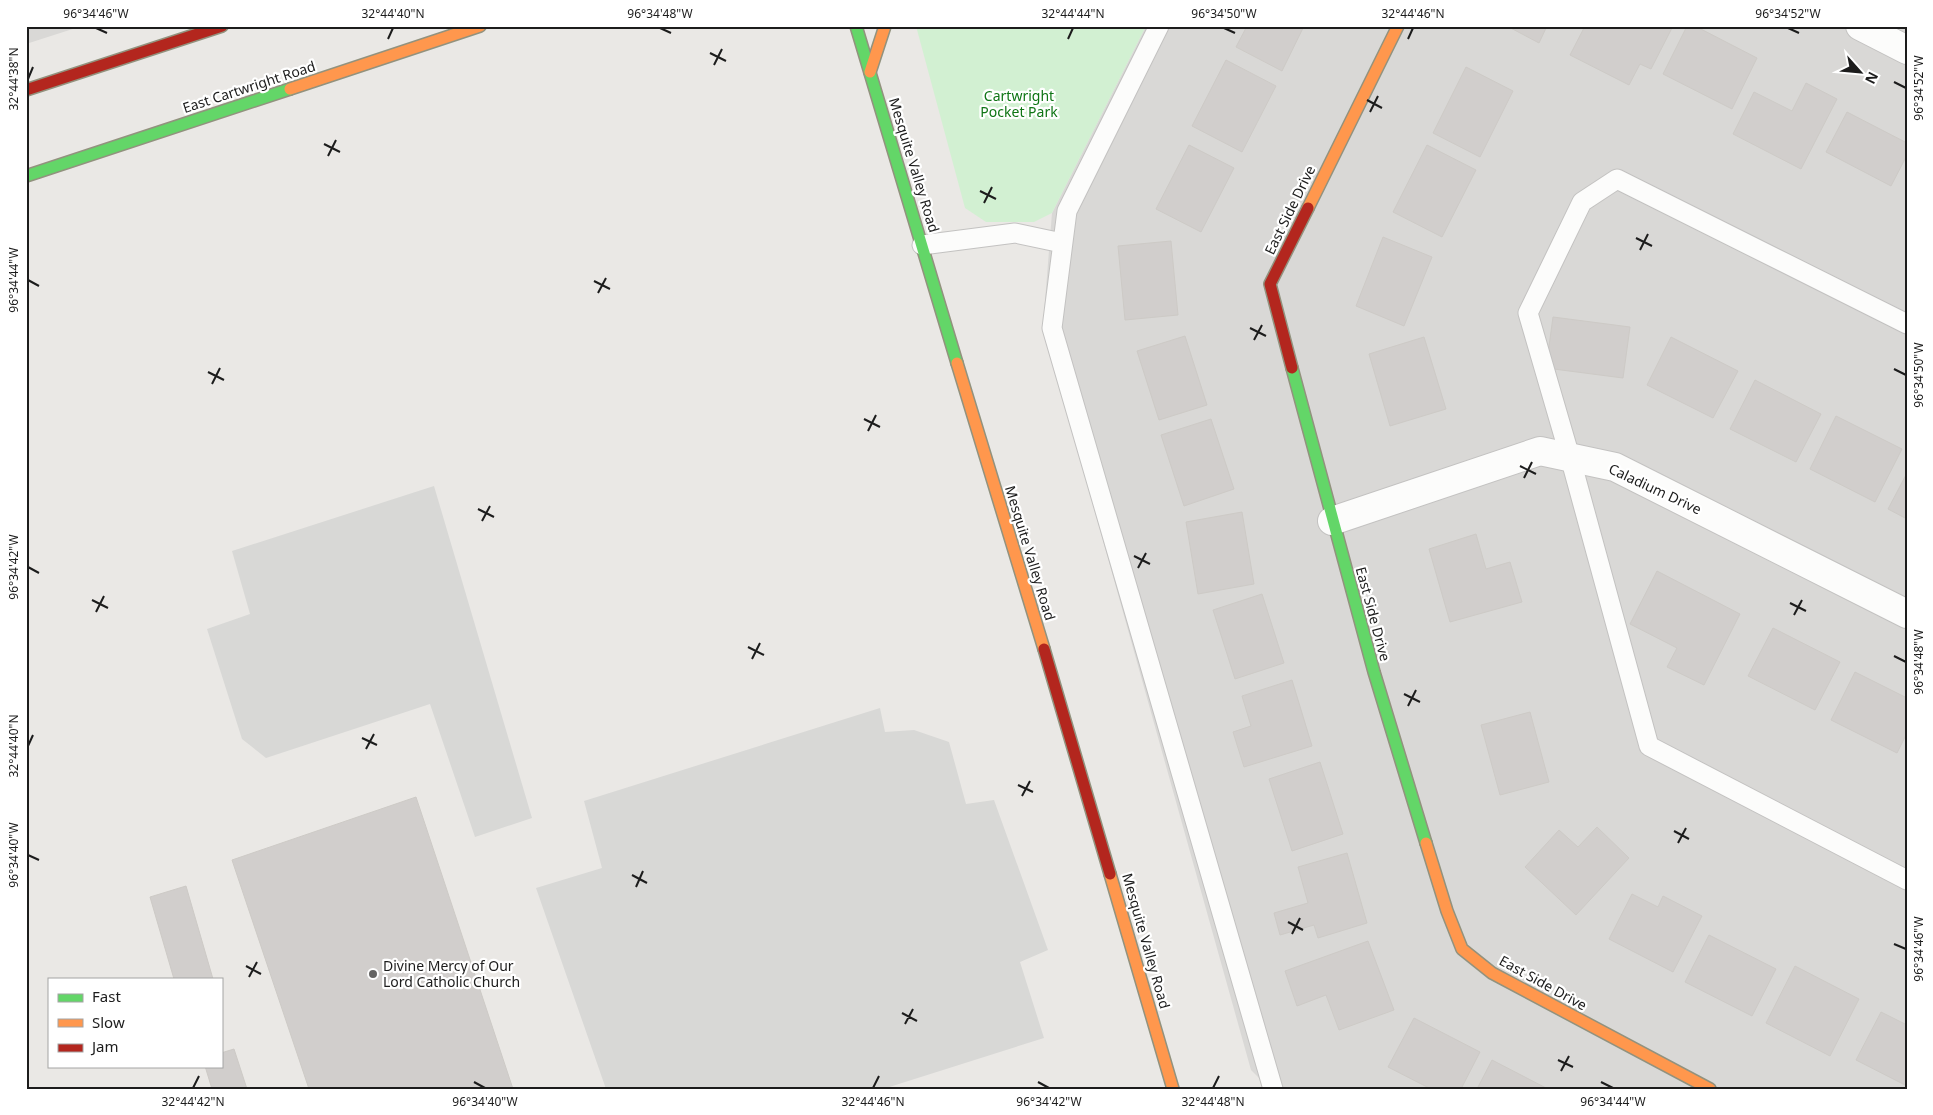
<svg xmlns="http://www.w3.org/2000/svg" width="1933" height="1115" viewBox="0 0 1933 1115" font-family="'Noto Sans',sans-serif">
  <rect width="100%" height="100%" fill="#eae8e5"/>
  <!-- residential -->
  <path fill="#d9d8d6" d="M26,26H82L26,44Z
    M1146,26H1907V1089H1270L1251,1070L1043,326L1052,213Z"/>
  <!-- religious -->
  <path fill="#d8d8d6" d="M434,486L532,818L475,837L430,704L266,758L242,739L207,629L250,614L232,551Z
    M880,708L885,732L914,730L949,742L966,804L994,800L1048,950L1020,962L1044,1038L883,1089H606L536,888L602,868L584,801Z"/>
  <!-- park -->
  <path fill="#d2f0d2" d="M916,26H1146L1052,213L1034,222H986L965,208Z"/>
  <!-- building -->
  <path fill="#d1cecc" stroke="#cdcac6" d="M1247,26H1304L1282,71L1236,47Z
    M1507,26H1547L1539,43Z
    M1585,26H1673L1651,69L1640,64L1629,85L1570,55Z
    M1687,26H1695L1757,58L1732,109L1663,74Z
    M1226,60L1276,86L1242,152L1192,126Z
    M1466,67L1513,91L1480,157L1433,133Z
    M1806,83L1837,99L1801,169L1733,134L1754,92L1792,111Z
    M1847,112L1907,143V155L1891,186L1826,152Z
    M1189,145L1234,168L1201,232L1156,209Z
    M1427,145L1476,170L1442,237L1393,212Z
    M1383,237L1432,257L1404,326L1356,306Z
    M1171,241L1178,315L1125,320L1118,246Z
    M1553,317L1630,327L1623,378L1546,368Z
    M1185,336L1207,405L1159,420L1137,351Z
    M1424,337L1446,409L1390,426L1369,354Z
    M1671,337L1738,371L1713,418L1647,385Z
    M1755,380L1821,414L1796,462L1730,429Z
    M1836,416L1902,449L1875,502L1810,469Z
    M1211,419L1234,489L1184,506L1161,435Z
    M1907,473V519L1888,509Z
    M1242,512L1254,584L1198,594L1186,522Z
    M1476,534L1486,569L1510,562L1522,602L1450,622L1429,549Z
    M1657,571L1740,614L1704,685L1667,667L1677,648L1630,624Z
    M1262,594L1284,663L1235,679L1213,610Z
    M1773,628L1840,662L1815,710L1748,676Z
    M1855,672L1907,698V733L1897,753L1831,720Z
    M1292,680L1312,746L1244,767L1233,732L1251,726L1242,696Z
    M1530,712L1549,782L1500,795L1481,725Z
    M1320,762L1343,834L1292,851L1269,779Z
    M416,797L513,1089H309L232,860Z
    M1597,827L1629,858L1576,915L1525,867L1559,830L1578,847Z
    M1347,853L1367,923L1318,938L1314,925L1280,935L1274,913L1308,903L1298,867Z
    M186,886L213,979H174L150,897Z
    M1632,894L1658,907L1663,896L1702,916L1673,972L1609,939Z
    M1709,935L1776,969L1752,1016L1685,982Z
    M1368,941L1394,1010L1339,1030L1326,995L1297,1006L1285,971Z
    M1795,966L1859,999L1830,1056L1766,1023Z
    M1881,1012L1907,1025V1086L1856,1060Z
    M1414,1018L1480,1052L1461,1089H1431L1388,1067Z
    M234,1049L247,1089H212L205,1066H221V1053Z
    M1492,1060L1548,1089H1477Z"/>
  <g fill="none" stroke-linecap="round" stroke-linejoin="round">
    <defs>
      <path id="lane" d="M1159,26L1067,211L1052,328L1273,1089
        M922,245L1015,233L1062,243
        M1907,324L1617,179L1582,202L1528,313L1570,457L1649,746L1907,880"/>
      <path id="street" d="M1860,26L1907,50
        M1332,521L1540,451L1615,467L1907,614"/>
      <path id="fast" d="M856,26L957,363
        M26,176L290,89
        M1292,368L1374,672L1426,843"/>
      <path id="slow" d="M870,72L885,26
        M290,89L480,26
        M1308,208L1398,26
        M957,363L1044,649
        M1426,843L1447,911L1462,949L1492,973L1710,1089
        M1110,874L1173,1089"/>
      <path id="jam" d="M26,90L222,26
        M1292,368L1270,284L1308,208
        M1044,649L1110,874"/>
    </defs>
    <!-- lane casing -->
    <use href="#lane" stroke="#c3c2c1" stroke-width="21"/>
    <!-- street casing -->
    <use href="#street" stroke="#c3c2c1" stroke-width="30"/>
    <!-- fast casing -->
    <use href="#fast" stroke="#92927e" stroke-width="14"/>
    <!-- slow casing -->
    <use href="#slow" stroke="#92927e" stroke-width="14"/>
    <!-- jam casing -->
    <use href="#jam" stroke="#92927e" stroke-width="14"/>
    <!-- lane -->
    <use href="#lane" stroke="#fcfcfb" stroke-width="19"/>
    <!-- street -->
    <use href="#street" stroke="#fcfcfb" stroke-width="28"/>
    <!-- fast -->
    <use href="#fast" stroke="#63d668" stroke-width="11"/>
    <!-- slow -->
    <use href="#slow" stroke="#ff974d" stroke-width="11"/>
    <!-- jam -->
    <use href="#jam" stroke="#b3261e" stroke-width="11"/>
  </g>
  <!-- ticks -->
  <path fill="none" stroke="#1c1c1c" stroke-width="2" d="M96,28L107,33M660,28L671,33M1224,28L1235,33M1788,28L1799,33M388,39L393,28M1068,39L1073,28M1408,39L1413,28M710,53L726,61M714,65L722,49M28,79L33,67M1894,82L1906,88M1367,100L1382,108M1370,112L1378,96M324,144L340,152M328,156L336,140M980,191L996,199M984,203L992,187M1636,238L1652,246M1640,250L1648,234M28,280L39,286M594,281L610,289M598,293L606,278M1250,328L1266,336M1254,340L1262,325M1894,369L1906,375M208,372L224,380M212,384L220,368M864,419L880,427M868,431L876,415M1520,466L1536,474M1524,478L1532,462M478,509L494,517M482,521L490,506M1134,556L1150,564M28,567L39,573M1138,568L1146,553M92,600L108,608M1790,603L1806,611M96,612L104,596M1794,615L1802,600M748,647L764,655M1894,656L1906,662M752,659L760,643M1404,694L1420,702M1408,706L1416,690M362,738L377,745M28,746L33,735M366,749L374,734M1018,785L1033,792M1022,796L1030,781M1674,831L1689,839M1678,843L1686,828M28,855L39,860M632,875L647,883M636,887L643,871M1288,922L1303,930M1292,934L1300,918M1894,944L1906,949M246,966L261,974M249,977L257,962M902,1013L917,1021M905,1024L913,1009M1558,1060L1573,1067M1561,1071L1569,1056M474,1082L485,1088M1038,1082L1049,1088M1601,1082L1613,1088M193,1088L199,1076M873,1088L879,1076M1213,1088L1219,1076"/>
  <!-- markers -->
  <circle fill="#646362" stroke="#fff" stroke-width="2" cx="373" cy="974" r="5"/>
  <g text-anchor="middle" stroke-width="4.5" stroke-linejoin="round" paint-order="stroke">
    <!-- street labels -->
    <g font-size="14" fill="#1c1c1c" stroke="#fff">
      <text transform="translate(249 87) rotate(-18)" y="5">East Cartwright Road</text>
      <text transform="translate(914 165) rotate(73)" y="5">Mesquite Valley Road</text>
      <text transform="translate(1290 210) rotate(-64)" y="5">East Side Drive</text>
      <text transform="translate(1655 489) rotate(25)" y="5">Caladium Drive</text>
      <text transform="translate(1030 553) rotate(73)" y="5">Mesquite Valley Road</text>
      <text transform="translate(1373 614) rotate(75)" y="5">East Side Drive</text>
      <text transform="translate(1146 941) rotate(74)" y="5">Mesquite Valley Road</text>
      <text transform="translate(1543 983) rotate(29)" y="5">East Side Drive</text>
    </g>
    <!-- park labels -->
    <g font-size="14" fill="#0f7515" stroke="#fff">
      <text x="1019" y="101">Cartwright<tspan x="1019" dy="16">Pocket Park</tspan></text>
    </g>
    <!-- poi labels -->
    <g font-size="14" fill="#1c1c1c" stroke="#fff" text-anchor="start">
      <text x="383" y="971">Divine Mercy of Our<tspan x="383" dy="16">Lord Catholic Church</tspan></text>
    </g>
  </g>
  <!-- border -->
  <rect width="1933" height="1115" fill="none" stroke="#ffffff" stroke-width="55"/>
  <!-- legend -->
  <rect x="48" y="978" width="175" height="90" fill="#ffffff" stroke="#a4a4a4"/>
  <rect x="58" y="994" width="25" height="8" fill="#63d668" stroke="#a4a4a4"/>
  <text x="92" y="1002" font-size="15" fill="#1c1c1c">Fast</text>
  <rect x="58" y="1019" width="25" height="8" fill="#ff974d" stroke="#a4a4a4"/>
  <text x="92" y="1028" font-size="15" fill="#1c1c1c">Slow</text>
  <rect x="58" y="1044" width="25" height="8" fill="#b3261e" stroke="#a4a4a4"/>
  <text x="92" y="1052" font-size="15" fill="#1c1c1c">Jam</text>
  <!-- north arrow -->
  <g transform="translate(1860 72) rotate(117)" stroke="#ffffff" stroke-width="4" paint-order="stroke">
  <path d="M0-4L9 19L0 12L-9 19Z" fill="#1c1c1c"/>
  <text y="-8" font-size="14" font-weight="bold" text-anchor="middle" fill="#1c1c1c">N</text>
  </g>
  <rect x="28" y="28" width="1878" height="1060" fill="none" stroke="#1c1c1c" stroke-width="2"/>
  <g font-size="12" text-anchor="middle" fill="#1c1c1c">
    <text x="96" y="18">96°34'46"W</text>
    <text x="393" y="18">32°44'40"N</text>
    <text x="660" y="18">96°34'48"W</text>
    <text x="1073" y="18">32°44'44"N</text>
    <text x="1224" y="18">96°34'50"W</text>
    <text x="1413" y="18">32°44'46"N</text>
    <text x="1788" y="18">96°34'52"W</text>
    <text transform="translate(14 79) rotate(-90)" y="4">32°44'38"N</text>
    <text transform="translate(1919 88) rotate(-90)" y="4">96°34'52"W</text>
    <text transform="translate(14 280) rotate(-90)" y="4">96°34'44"W</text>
    <text transform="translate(1919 375) rotate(-90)" y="4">96°34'50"W</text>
    <text transform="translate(14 567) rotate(-90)" y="4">96°34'42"W</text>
    <text transform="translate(1919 662) rotate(-90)" y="4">96°34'48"W</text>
    <text transform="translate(14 746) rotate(-90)" y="4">32°44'40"N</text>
    <text transform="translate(14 855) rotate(-90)" y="4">96°34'40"W</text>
    <text transform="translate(1919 949) rotate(-90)" y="4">96°34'46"W</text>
    <text x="193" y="1106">32°44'42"N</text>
    <text x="485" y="1106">96°34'40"W</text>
    <text x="873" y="1106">32°44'46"N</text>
    <text x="1049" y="1106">96°34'42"W</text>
    <text x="1213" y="1106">32°44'48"N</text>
    <text x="1613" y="1106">96°34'44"W</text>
  </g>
</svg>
